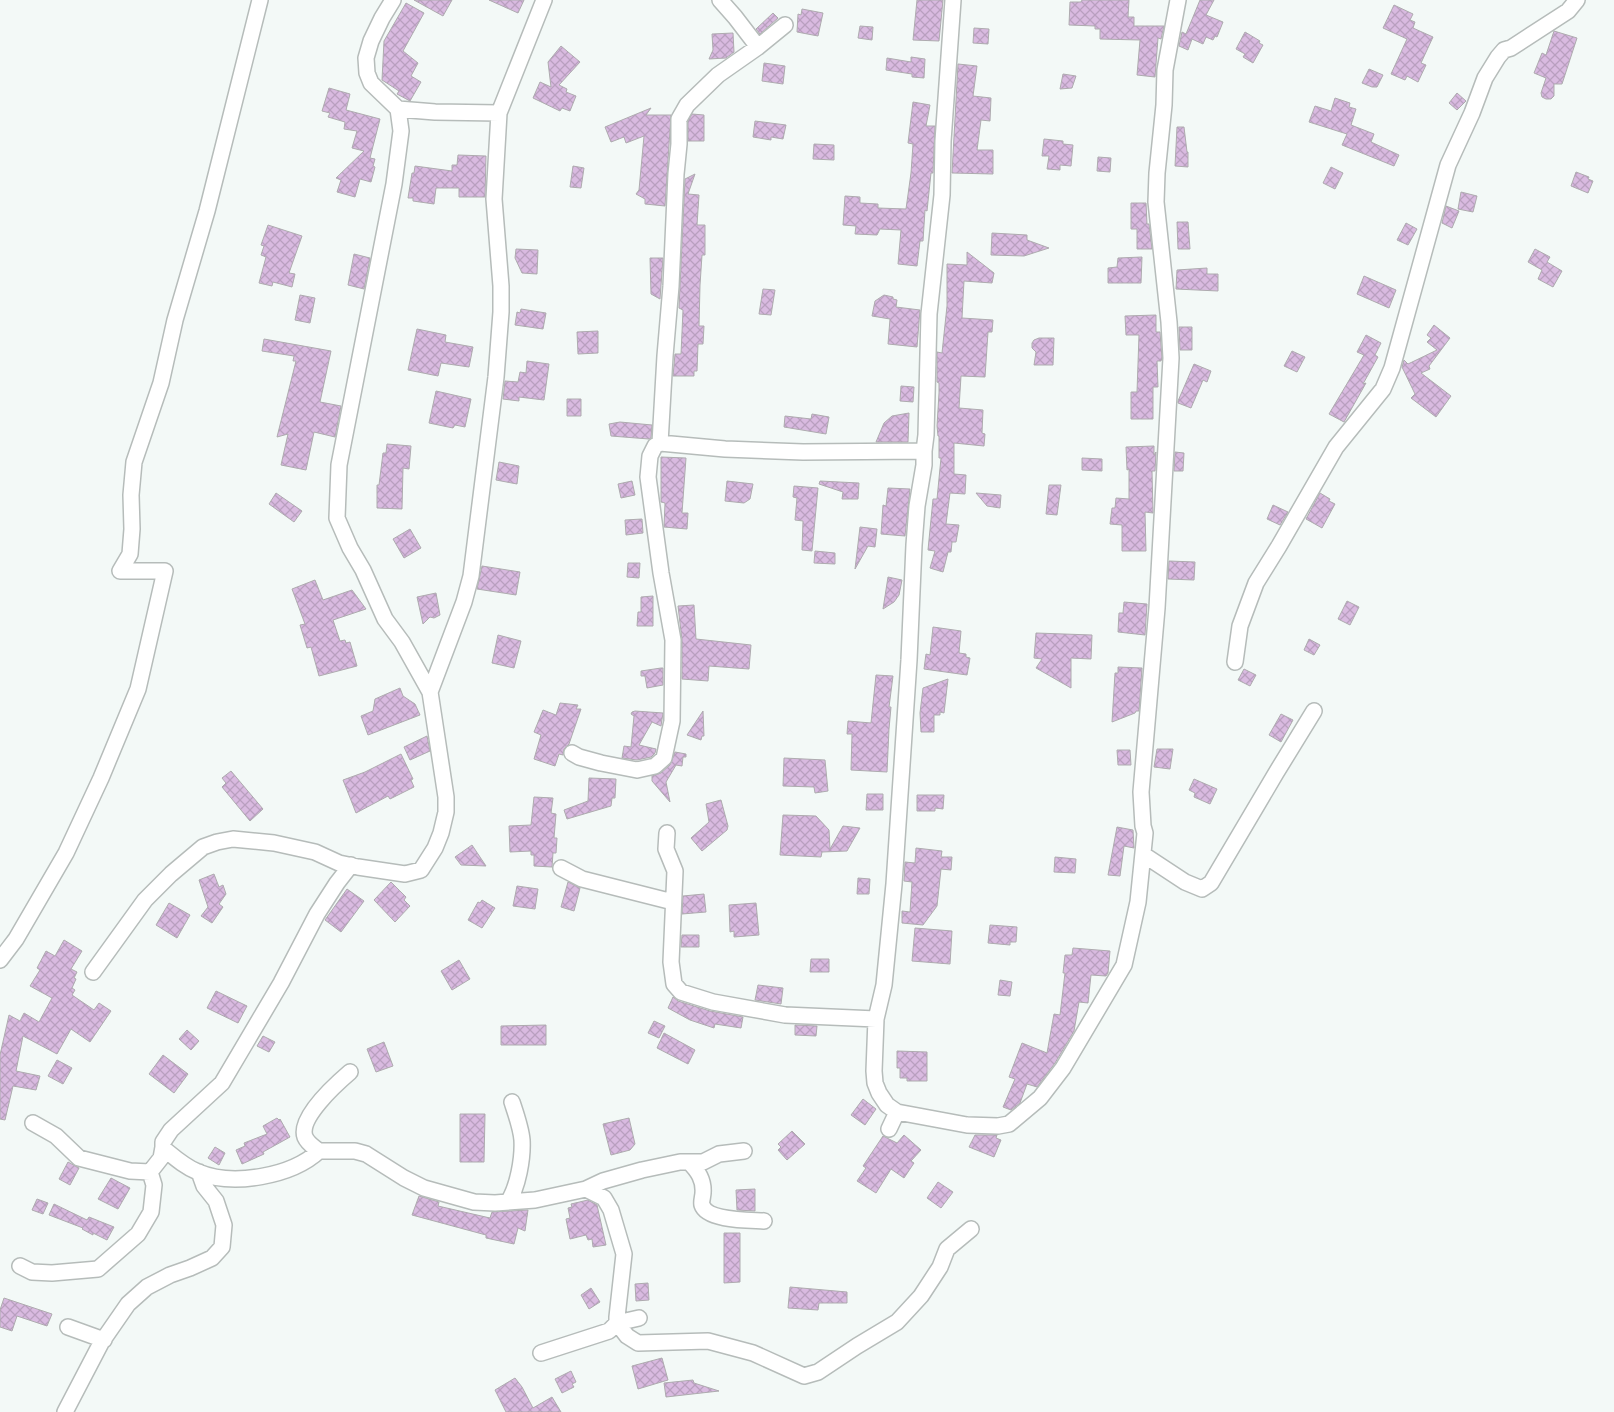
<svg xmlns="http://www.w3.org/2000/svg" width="1614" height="1412" viewBox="0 0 1614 1412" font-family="Helvetica,sans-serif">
  <defs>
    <pattern id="building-cross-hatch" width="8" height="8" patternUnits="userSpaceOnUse" patternTransform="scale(1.25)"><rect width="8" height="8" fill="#d9bae0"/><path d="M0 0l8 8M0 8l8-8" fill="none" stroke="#b99fbf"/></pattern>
  </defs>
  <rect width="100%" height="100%" fill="#f3f9f7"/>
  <!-- building -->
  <path fill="url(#building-cross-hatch)" stroke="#aeabaf" d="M414,0H452L443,16Z
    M489,0H524L518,13Z
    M917,0H943L939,41L913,40Z
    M1082,0H1129L1128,17H1134V26H1164L1161,39L1158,38L1155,77L1137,75L1140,40L1100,39V29H1095V26L1069,25L1070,2H1081Z
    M1200,0H1214L1206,15L1223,22L1217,37L1215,36L1213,40L1206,37L1203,44L1192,39L1188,50L1179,46L1182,32L1186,34Z
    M406,3L424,13L403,51L418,63L411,76L421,82L410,101L397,94L399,91L382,80L384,41Z
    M1394,5L1413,14L1410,20L1415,22L1413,28L1433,37L1421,63L1426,65L1418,82L1407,76L1405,80L1391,74L1407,39L1383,28Z
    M802,9L823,13L818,36L797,32L798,14L801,15Z
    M773,13L778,18L760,34L756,29Z
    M860,26L873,27L872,40L858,38Z
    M974,28L989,29L988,44L973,43Z
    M1554,31L1577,38L1562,84H1554V96L1551,99H1546L1542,97L1541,93L1546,78L1534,73L1542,53L1546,55Z
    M1245,32L1260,41L1259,43L1263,45L1253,63L1243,57L1245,54L1236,49Z
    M733,33L734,52L726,58L709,59L713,50L712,34Z
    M561,46L580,62L559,85L567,89L566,92L576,96L570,111L562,108L560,111L533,98L540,82L551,87L548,62Z
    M911,57L925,59L924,78L912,77V74L886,70L887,58L911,62Z
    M764,63L785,66L783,84L762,81Z
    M958,64L977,66L973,96L991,98L990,121L981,120L977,150H993V174L952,173Z
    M1369,69L1383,75L1377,87H1372L1362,83Z
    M1063,74L1076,76L1072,88L1060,89Z
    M329,88L350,94L346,110L380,119L370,158L375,159L373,166L375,167L371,182L360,179L355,197L337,192L341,180L336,178L364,151L352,148L357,131L344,129L345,122L328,117L330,113L322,111Z
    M1457,93L1466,101L1457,110L1449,103Z
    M1335,98L1350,103L1349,107L1356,109L1351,125L1374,134L1371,142L1399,155L1394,166L1342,145L1347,134L1309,122L1315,106L1331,111Z
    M913,102L930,105L926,126H935L933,173H931L927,211L925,210L923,241H920L917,266L898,264L901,230L880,229L877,235L855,234L856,226L843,225L845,196L860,197V203L878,204V208L906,209L911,173L913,144L908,143Z
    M651,108L646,115H671L665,206L645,204V199L636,194L639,190L644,136L626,143L624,137L611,142L605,127Z
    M692,114L704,115V141H688V121Z
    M755,121L786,125L783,139L771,137V140L753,137Z
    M1177,127H1184L1187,152H1188V167L1175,166Z
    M1044,139L1063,141V144L1073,145L1071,166L1060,165V170L1047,169L1049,156H1042Z
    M814,144L834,145V160L813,159Z
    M458,155L486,156L485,197H459V188H436L434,204L413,201V198H408L412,173H414L415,166L452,171V165H457Z
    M1098,157L1111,158L1110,172L1097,171Z
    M573,166L584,168L581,188L570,187Z
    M1331,167L1343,173L1335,189L1323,183Z
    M1576,172L1589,177L1588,179L1593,181L1588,193L1571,186Z
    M695,174L688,194L699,195L697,225H705V255H702L700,285L699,326H704L703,344H698L697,371H694V376H673L675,354H681L683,310L679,308L685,179Z
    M1461,192L1477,196L1473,212L1458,209Z
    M1131,203H1146L1147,224H1149L1152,249H1137V229H1131Z
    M1446,206L1459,211L1452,228L1442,223Z
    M1177,222H1188L1190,249H1178Z
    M1406,223L1417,229L1408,245L1397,240Z
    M268,225L302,236L289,273L295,274L292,287L273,282L272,286L259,283L266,257L261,255L264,246L261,245Z
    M992,233L1027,235V240L1049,248L1024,256L991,255Z
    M516,249L538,250L537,274L522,273L515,258Z
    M1535,249L1550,257L1547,262L1562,271L1553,287L1538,279L1542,270L1528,262Z
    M967,252L994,273L992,283L964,281L962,318L993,320L992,332H988L985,377L961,376L959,408L983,410L982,433L985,434L984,446L954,443V474L966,475L965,494L950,493L946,524L959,525L956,542H952L951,552H948L943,572L930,568L935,551L928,550L933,499H937L941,458H939V436H938L937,426L939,393V383L937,382V352L942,353L947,306V264L967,265Z
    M354,254L370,258L364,289L348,285Z
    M1142,257L1141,283H1108V268L1117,267L1118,258Z
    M650,258H663L660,299L651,294Z
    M1207,268V274H1218V291L1176,289L1177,270Z
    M1364,276L1396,290L1389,308L1357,294Z
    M763,289L775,290L771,315L759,314Z
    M300,295L315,298L310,323L295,320Z
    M884,295L893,297V299L897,300L896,307L920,310L917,347L888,344L890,319L872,316L875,301Z
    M521,309L546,313L543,329L515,325L517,312L520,313Z
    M1156,315V332H1160L1162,358L1161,361H1157L1158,387H1153V419H1131V392H1137L1139,335H1126L1125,316Z
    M1434,325L1450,338L1429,366L1430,369L1421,373L1451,396L1436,417L1411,398L1415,394L1402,367L1404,360L1408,364L1437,350L1427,342L1431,338L1427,335Z
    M1179,327H1192V350H1180Z
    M417,329L446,335L445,342L473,347L469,367L441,363L438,376L408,370Z
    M598,331V353L578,354L577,332Z
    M1366,335L1381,343L1375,355L1378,357L1363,384L1366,383L1344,422L1329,414L1364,355L1357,352Z
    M1039,338H1054L1053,365H1034L1036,352L1032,348V343L1034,340Z
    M264,339L331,351L320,402L341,406L335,437L314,432L306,470L281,465L288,434L277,437L296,361H293L294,356L262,351Z
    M1292,351L1305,357L1297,372L1284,366Z
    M527,361L549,364L544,400L519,397V401L503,399L505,381L518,382L520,372L526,373Z
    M1194,364L1211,371L1207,382L1203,380L1191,408L1178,403V401Z
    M901,386L914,387L913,402L900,401Z
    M436,391L471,399L465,427L455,425L453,428L429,423Z
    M567,399H581V416H567Z
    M909,413L908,442H876L884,423L892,416Z
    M812,414L829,417L826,434L784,427L785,416L811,419Z
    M620,422L652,425L651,438L649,439L611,436L609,424Z
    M387,444L411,446L409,469L403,468L402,509L377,508V485H379L383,453H386Z
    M1154,446V455L1156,452L1155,471H1152L1153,513L1145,512L1146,551H1122V525L1110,524L1112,508H1115L1116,498L1129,499V469L1127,470L1126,447Z
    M1175,452L1184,453L1183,471H1174Z
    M661,457L686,458L682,513H688L687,529L664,527L665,503L661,502Z
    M1082,458L1102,459V471L1082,470Z
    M499,462L519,466L517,484L496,480Z
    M632,481L635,495L621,498L618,484Z
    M727,481L753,484L750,499L744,503L725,501Z
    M820,481L859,483L858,499H842L843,492L819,484Z
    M1049,485H1061L1057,515L1046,514Z
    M794,486L818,488L812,551L802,550L803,521L795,520L797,498L793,497Z
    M888,488L910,489L905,536L881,534L883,505L886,506Z
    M276,493L302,511L294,522L269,504Z
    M976,493L1001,495L1000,508L987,506Z
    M1320,493L1330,499L1329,501L1335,504L1322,528L1306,519Z
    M1273,505L1288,512L1280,525L1267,519Z
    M642,519L643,533L626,535L625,520Z
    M860,527L877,529L875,547L868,546L855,569Z
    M410,529L421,548L404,558L393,539Z
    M815,551L835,553V564L814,563Z
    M1169,561L1195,562L1194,580L1168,579Z
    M628,563H640L639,578L627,577Z
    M482,566L520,572L516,595L477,589Z
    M888,577L902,580L899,595L894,602L883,609Z
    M315,580L323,600L352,590L366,609L333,620L340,641L345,640L346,643L350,642L357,666L319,676L311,647L307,648L300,625L305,624L292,589Z
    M436,593L440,615L434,618L430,617L423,624L417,597Z
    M653,596V626H637L638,612H641V597Z
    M1347,601L1359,607L1350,625L1338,619Z
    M1124,602L1147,604L1145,635L1118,632L1119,613H1123Z
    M694,605L696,639L751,645L749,669L709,666L708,681L682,679V640L678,606Z
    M933,627L961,631L959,653L966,654V657L970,658L967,675L924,669L926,654L930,655Z
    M1036,633L1092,635L1091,659L1071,658V688L1036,668L1042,659L1034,658Z
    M498,635L521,641L514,668L492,663Z
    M1309,639L1320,645L1314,655L1304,650Z
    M1118,667L1142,668L1139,711H1136L1135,713L1112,722L1115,673H1118Z
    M661,668H663V685L647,688L645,676H641V671Z
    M1244,669L1256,675L1250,686L1238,680Z
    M876,675L893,676L889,707H891L889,729L887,772L851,770L852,734H847L848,721L871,723Z
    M948,679L944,713L940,712V715H934V732H921L920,713L923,688Z
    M400,688L403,696L415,704L420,715L368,735L361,716L373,711L375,699Z
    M560,703L578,705L576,709H581L569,744L564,749L563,755L559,754L555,766L534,759L541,735L534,732L543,710L556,715Z
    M635,711L663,713L661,726L652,722L639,745L656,749L655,753L651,757L637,760L622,758L624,746L631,747L634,716L631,714L632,712Z
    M703,711L704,736H702L701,740L687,735Z
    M1281,714L1293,720L1281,742L1269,735Z
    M427,736L430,751L410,760L404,747Z
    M1157,749H1173L1170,769L1154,767Z
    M1117,750H1130L1131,765H1118Z
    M675,752L686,754V757H683L682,766L676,765L666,782L670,802L652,781V776L661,773L670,765Z
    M401,754L413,779L411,780L414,787L390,799L388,796L356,813L343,780L365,772Z
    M784,758L825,760L828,791L815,793L814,787L783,786Z
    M231,771L263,809L250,821L222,787L226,783L222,778Z
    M589,778L616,779L615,798H612L611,806L567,819L564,810L588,801Z
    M1194,779L1217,789L1210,804L1194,797L1195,793L1189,790Z
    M867,794H883V810H866Z
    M917,795H944L943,809L935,808V811H917Z
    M534,797L553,798L551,813L556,814L554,838H557L556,853H553L552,867L534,866V855H531V851L510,852L509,826L531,825Z
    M721,800L728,826L727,830L702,851L691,838L709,822L706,804Z
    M783,815L816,816L829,830L830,849L843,826L860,828L847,851L822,852L821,857L780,855Z
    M1117,827L1133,830L1134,848L1124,846L1120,876L1108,875Z
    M472,845L486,866L461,865L455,857Z
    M916,848L942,851L941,857H952L951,870L941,869L937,906L923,925L902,923V911L910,912L912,882L904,881L905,862L915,863Z
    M1055,857L1076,859L1075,873L1054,872Z
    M214,874L219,887L223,885L226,894L219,904L223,907L212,923L201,916L208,907L199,880Z
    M858,878L870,879L869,894H857Z
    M391,882L406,897L404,900L410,906L395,922L374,900Z
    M568,882L580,888L574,911L561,907Z
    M517,886L538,889L535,909L513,906Z
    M347,889L364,901L341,932L325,920Z
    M704,894L706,912L682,914L683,896Z
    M482,900L495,908L482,928L468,920L478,902L480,903Z
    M169,903L190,915L177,938L156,925Z
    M756,903L759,935L734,937V931L730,932L729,905Z
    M990,925L1017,927L1016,942H1010V945L988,943Z
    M915,928L952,931L950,964L912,961Z
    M682,935H699V947H681Z
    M64,940L82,951L71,969L77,972L74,978L76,979L72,988L75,990L72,995L94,1010L99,1003L111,1011L90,1042L71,1029L57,1054L23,1036L16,1071L40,1076L36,1090L13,1086L5,1120L0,1119V1055L9,1015L20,1021L24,1013L39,1022L52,998L30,986L40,970L37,968L46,951L55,956Z
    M1073,948L1110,951L1108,973L1106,976L1091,975L1088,1003L1079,1002L1074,1031L1055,1063L1037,1087L1027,1084L1020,1103L1011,1110L1003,1107L1015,1079L1009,1077L1022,1043L1047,1053L1054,1014L1060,1015L1065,973H1063L1065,955H1072Z
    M811,959H829V972H810Z
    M459,960L470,979L452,990L441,971Z
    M1000,980L1012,982L1010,996L998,995Z
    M758,985L783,988L781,1004L755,1000Z
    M216,991L247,1006L238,1023L207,1008Z
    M673,997L678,1001L710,1011L743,1017L741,1028L715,1024L714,1028L690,1020L668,1008Z
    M654,1021L665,1026L659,1038L648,1033Z
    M546,1025V1045H501V1026Z
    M795,1025L817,1026L816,1036L795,1035Z
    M187,1030L199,1041L191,1050L179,1039Z
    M664,1033L695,1050L688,1064L657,1048Z
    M263,1036L275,1042L269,1052L257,1046Z
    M384,1042L393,1066L376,1072L367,1049Z
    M897,1051L927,1052V1081H907V1078H900V1068H897Z
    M163,1055L188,1074L174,1093L149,1074Z
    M57,1060L72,1068L63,1084L48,1076Z
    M863,1099L876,1109L865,1125L851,1115Z
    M460,1114H485L484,1162H460Z
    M277,1118L279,1120L280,1119L290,1137L263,1152L264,1154L242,1164L236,1150L245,1146L244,1143L267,1134L263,1126Z
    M629,1118L635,1144L630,1150L611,1155L603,1124Z
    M792,1131L805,1144L787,1160L778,1150L781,1147L778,1144Z
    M904,1135L921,1150L911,1161L914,1163L904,1178L891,1169L876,1193L857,1181L866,1168L863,1166L883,1136L897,1143Z
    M975,1135H997L996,1138L1001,1140L994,1157L969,1147Z
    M215,1147L225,1153L219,1165L208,1158Z
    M68,1162L79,1168L70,1185L59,1179Z
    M111,1178L130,1188L118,1209L98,1199Z
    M938,1182L953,1192L941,1208L927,1198Z
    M755,1189V1211L737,1210L736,1190Z
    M419,1196L439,1202L438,1206L490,1218L492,1212L528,1210L525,1231L518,1228L514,1244L486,1238V1235L412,1215Z
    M37,1199L48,1203L43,1214L32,1210Z
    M588,1200L597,1205L606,1245L593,1247L592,1239L588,1240L586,1235L570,1239L566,1219L570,1218L568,1208L572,1207L571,1204Z
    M54,1204L87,1220L89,1217L114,1227L107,1240L93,1233V1235L82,1229L83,1228L49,1215Z
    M724,1233H740V1282L724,1283Z
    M648,1283L649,1300L636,1301L635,1284Z
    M790,1287L847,1292V1303H819L818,1310L788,1308Z
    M591,1288L600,1302L589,1309L581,1295Z
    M4,1298L52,1314L47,1326L17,1316L12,1331L0,1327V1310Z
    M662,1358L668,1380L638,1389L632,1366Z
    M571,1371L576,1382L572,1384L574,1387L562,1393L555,1379Z
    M515,1378L522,1387L533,1408L552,1397L561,1412H506L495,1390Z
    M693,1380L694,1383L719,1391L666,1397L664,1383Z"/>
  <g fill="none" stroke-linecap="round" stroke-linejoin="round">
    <defs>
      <path id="street" d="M393,0L382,18L371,41L366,58L367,73L371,83L398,109L435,112L499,113L494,199L501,286V312L496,377L471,576L464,602L430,692
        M720,0L735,17L758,47
        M953,0L943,141L942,195L929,314L926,435L924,451V465L917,506L914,545L909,660L894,884L884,985L876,1019L874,1071L875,1083L879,1093L887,1105L897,1112L967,1125L998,1126L1009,1124L1040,1098L1063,1068L1124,965L1138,902L1145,833L1143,826L1141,792L1157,608L1171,358L1169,322L1156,202L1157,173L1164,105L1165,70L1178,0
        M499,113L544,0
        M660,443L725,449L803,452L924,451
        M1235,662L1240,626L1256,583L1279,546L1336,447L1383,389L1392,368L1448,165L1472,113L1485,78L1498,57L1504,50L1511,48L1568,11L1577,0
        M572,753L579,757L601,763L637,770L655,766L664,758L672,721L673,640L661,573L648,477L650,456L655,446L660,443L665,356L671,286L676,174L679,144V119L687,105L718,75L758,47L785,25
        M667,833L666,849L675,871L671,962L674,984L681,992L713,1002L785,1015L876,1019
        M1144,855L1185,882L1202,889L1211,883L1276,773L1314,711
        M351,865L337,883L317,914L281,983L222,1083L171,1130L163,1142V1148C174,1157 185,1167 198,1172C233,1187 292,1176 319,1151H355L366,1154L404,1178L424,1188L474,1202L495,1203L535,1200L586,1189L604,1198L611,1210L624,1254L617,1317V1323L609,1331L541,1353
        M561,868L582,879L673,902
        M0,960L16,939L66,853L101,778L138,689L165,571H120L130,554L132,529L131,495L134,462L161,383L175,320L207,211L260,0
        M93,972L145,900L171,874L203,847L217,842L233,839L274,843L315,852L339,863L358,867L405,874L421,870L435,848L441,833L446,812V797L430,692L402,642L385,619L363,570L350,548L337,518L339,465L394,184L401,131L398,109
        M33,1123L56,1136L79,1158L130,1171L150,1172L161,1158L163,1147
        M889,1129L897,1112
        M319,1151C314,1147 308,1144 305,1137C298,1118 336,1084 350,1072
        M689,1162C698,1171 704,1180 703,1193C703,1196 701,1202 702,1205C707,1221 751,1220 764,1221
        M586,1189L603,1181L642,1170L680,1162H703L719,1154L744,1151
        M508,1202C518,1187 523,1158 522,1140C521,1128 516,1114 512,1102
        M20,1266L32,1272L52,1273L98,1269L138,1234L151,1212L154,1185L150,1172
        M639,1318L617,1323L627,1336L638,1343L708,1341L753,1353L804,1376L818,1372L857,1346L897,1322L921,1296L940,1267L947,1249L971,1229
        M68,1327L104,1340
        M65,1412L101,1343L128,1304L147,1287L170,1275L190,1268L212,1258L222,1247L224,1225L216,1201L204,1186L199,1172"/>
    </defs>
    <!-- street casing -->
    <use href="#street" stroke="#b6bcba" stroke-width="18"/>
    <!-- street -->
    <use href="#street" stroke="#fff" stroke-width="15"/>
  </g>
</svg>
